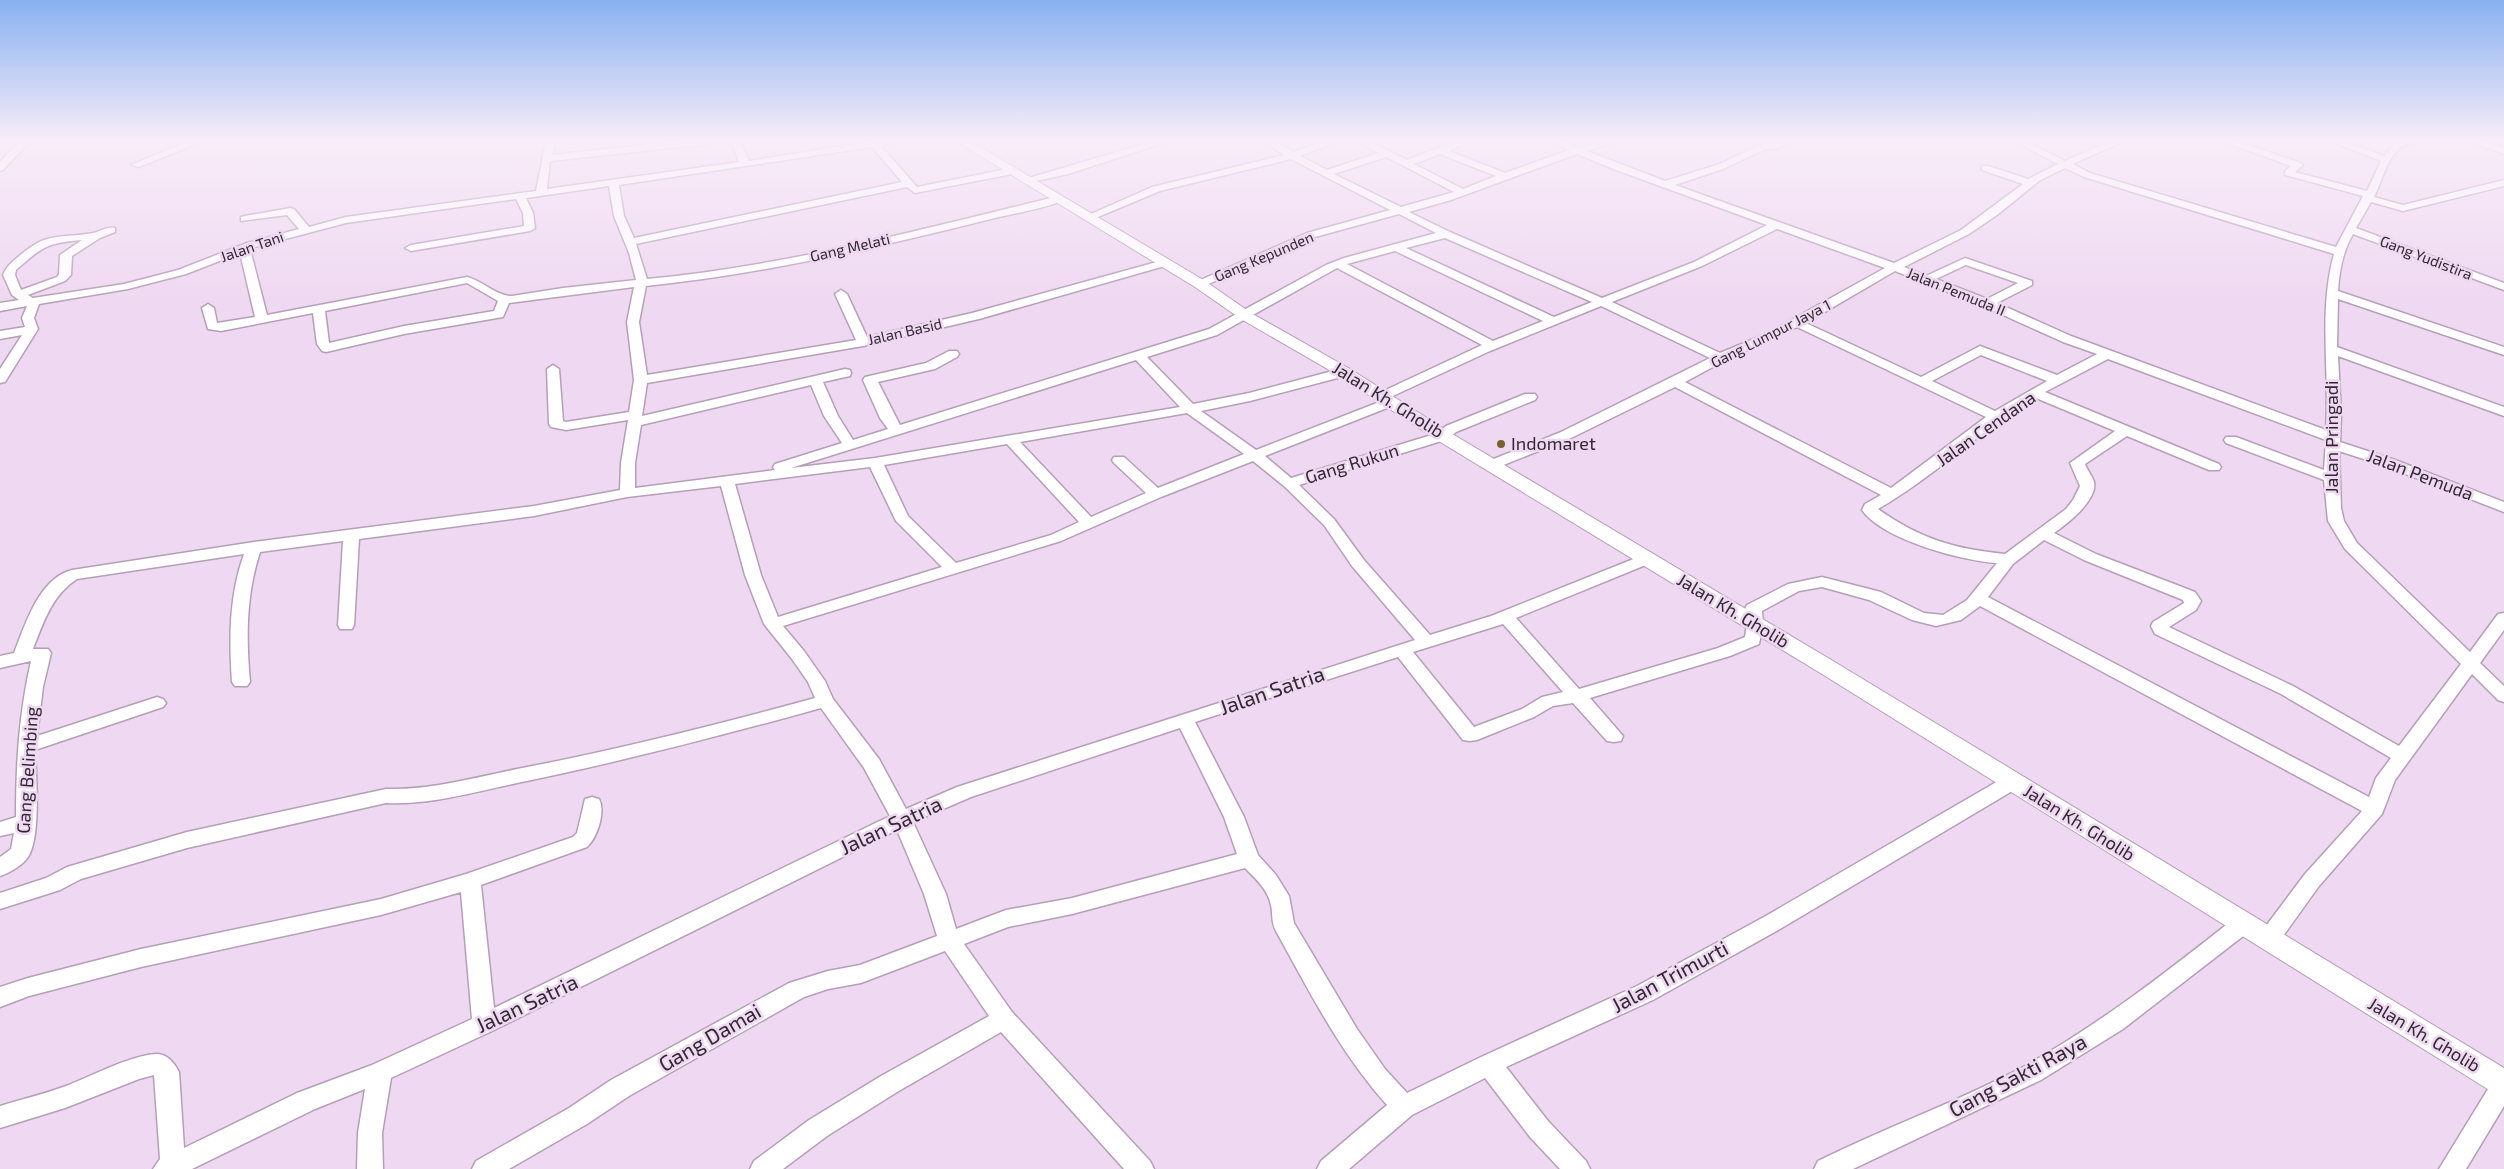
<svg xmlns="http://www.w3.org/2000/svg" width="2504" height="1169" viewBox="0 0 2504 1169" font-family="'Exo 2',sans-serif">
  <rect width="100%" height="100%" fill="#efd8f1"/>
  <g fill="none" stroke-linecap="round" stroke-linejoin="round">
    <defs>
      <path id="minor" d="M20,141H30L3,170L0,171V162Z
        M189,141H203L139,167L131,165Z
        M546,141H556L552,155L679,141H713L709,144L550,161L547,189L739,162L731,141H740L749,161L872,141H896L881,146L917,187L1012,168L1017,171L1012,174L915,193L907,187L636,244L647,279C787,266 923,229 1059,196L1064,199C1057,206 1012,214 999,217C883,246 765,274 646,286L639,322L647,375L856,340L835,294L841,290L847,294L867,337L972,313L1164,260L1170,263L1168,265L979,319L863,346L647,383L642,416L845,369L850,370L851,373L850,376L823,382L838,416L853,440L888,429L880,418L863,380L865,377L926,363L949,351H957L959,354L957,357L935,369L878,382L900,425L1209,329L1326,265L1344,258L1436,233L1399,214L1315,237L1204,286H1196V282L1307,233L1390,210L1291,159L1160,191L1093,219H1085L1084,217L1152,187L1284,155L1264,141H1275L1293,152L1324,141H1338L1300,156L1327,170L1378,153L1357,141H1369L1407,160L1456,141H1470L1449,151L1505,173L1569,150L1551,141H1564L1579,148L1602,141H1618L1587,151L1665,181L1717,165L1762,144L1790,141L1776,149H1766L1723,169L1675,185L1894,263L1961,230L2023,184L1982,170V166H1988L2028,179L2058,164L2014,141H2026L2065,161L2110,141H2124L2073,164L2090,173L2336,247L2363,196L2285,175V171L2291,166L2222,141H2237L2301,163L2303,165L2295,172L2367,191L2381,161L2330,141H2344L2384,156L2398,141H2420C2416,145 2410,143 2405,145C2388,152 2382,182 2374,197L2403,205L2504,180V186L2403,211L2371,202L2356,228L2504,283V290L2353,234C2343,251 2339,272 2338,291L2504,347V355L2338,299L2337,347L2504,407V416L2338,356L2341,415L2340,442L2395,460L2504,502V512L2385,466L2339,451L2341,508L2344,521L2357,543L2470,652L2498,614L2504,613V630L2480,663L2504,686V702L2498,700L2472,674L2395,780L2382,814L2319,886L2276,946L2268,949L2260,946L2257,940L2260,934L2305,874L2362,811L1980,606L1961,620L1936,626L1912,620L1869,600L1822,587L1799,591L1762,611L1763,624L1759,644L1730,656L1590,698L1623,736L1621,741L1614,742L1607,741L1573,703L1553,706L1534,717L1477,740L1470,741L1463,740L1398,657L1195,722L1244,817L1258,855L1276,875L1289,896L1294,923L1357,1029L1385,1069L1407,1093L1481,1057L1637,986L1764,917L2005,777L2012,775L2019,777L2022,782L2019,787L1780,929L1653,1000L1506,1067L1548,1121L1586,1161L1590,1169H1560L1530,1137L1485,1078L1412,1115L1349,1169H1317L1321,1161L1387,1105C1341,1054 1309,991 1276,931C1271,922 1273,914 1271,905C1268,890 1256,879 1245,868L1072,914L1008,927L964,944L1012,1012L1150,1161L1154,1169H1124L1001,1032L897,1092L827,1136L783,1169H750L754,1161L809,1120L881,1076L989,1016L945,951L861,983L828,989L804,997L629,1096L587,1124L509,1169H472L476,1161L569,1108L611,1080L789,983L828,971L860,965L937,936L924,894L897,830L492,1031L391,1078L382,1133L383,1169H357L358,1133L365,1089L315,1109L192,1169H153L160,1159L154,1075L139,1079L65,1108L0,1128V1106C22,1099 45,1094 66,1086C92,1076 129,1056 156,1054C167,1053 175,1064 179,1072L184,1148L297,1093L372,1065L472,1019L461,892L381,915L141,967L29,996L0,1007V987L28,978L141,949L381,899L466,874L573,837L577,833L585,799L592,797L599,799C606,812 597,838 587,847L481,885L494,1008L890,816L864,768L821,708C720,736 620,762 517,783C474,792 431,805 386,803L187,848L81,879L60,890L0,909V893L46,878L67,867L187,832L386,789C430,790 473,778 517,769C617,750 716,725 815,698L808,682L792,659L764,624L745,575L721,486L627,497L534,516L359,539L354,625L352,629H340L338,625L343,541L260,552C246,595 246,637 250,682L247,686H235L232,682C229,638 229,596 244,554L77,579C52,595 43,623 33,649H48L51,653L43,687L37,736L157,697L163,699L166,703L163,707L35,750C36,774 41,838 28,857C23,865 9,873 0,876V857L11,849L14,833L0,836V822L16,817C16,763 19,714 31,661L0,668V656L14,653C25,625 39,578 72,570L254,542L534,506L620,490L621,463L628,420L566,430L551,427L549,424L547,369L553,365L559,369L563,421L566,422L629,412L634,380L627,322L634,287L509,303L503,317L404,334L326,352L322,351L317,344L313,313L221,331L208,329L202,308L208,304L214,308L217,323L255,317L240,253L186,274L128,289L39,304L34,318L38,329L5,382L0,383V369L22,335L0,339V331L25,327L22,318L27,306L0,311V303L19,300L12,295L3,275C6,267 11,263 18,257C48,231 57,239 93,233C100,232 107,226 115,228V232L100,238L72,256L71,275L65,281L28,295L33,298L124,284L178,270L247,243L299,229L287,215L241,221V217L245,216L290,208L294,209L309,227L346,217L536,191ZM872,147L902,182L634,238L624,216L619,185ZM1440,154L1496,176L1463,189L1414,164ZM1577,154L1616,170L1767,225L1694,262L1602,298L1450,232L1409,212L1451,200ZM1386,157L1454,192L1401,207L1334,174ZM2065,168L2084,177L2334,254C2318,312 2330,371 2326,430L2071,336L1997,303L2032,285V281L1965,258L1926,276L1904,267L1969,234L1997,215L2039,181ZM609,186L614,216L629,253L636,280L563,288L512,296C496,296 483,281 467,277L267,315L250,249L255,247L346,223L516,199L523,213L524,226L411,245L405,248L411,251L530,231L535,228L533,213L526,198ZM1777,229L1885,268L1766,334L1720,353L1612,302L1702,266ZM1445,238L1592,302L1554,317L1406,248ZM82,240L60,255L59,274L57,277L21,290L15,275L16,270C42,247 46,243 82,240ZM1395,251L1543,321L1493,341L1347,264ZM1966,265L2018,283L1987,299L1936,279ZM1337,268L1482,345L1377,394L1375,397L1382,401L1256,450L1201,411L1250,401L1349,375L1350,372L1349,369L1344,368L1249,393L1193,404L1147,357L1217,335ZM1895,271L1983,306L2063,342L2097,354L2057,375L1980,346L1921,377L1806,323ZM467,283L498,301L494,311L404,326L329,343L325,311ZM1601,306L1710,358L1561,432L1486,462L1484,465L1486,468H1496L1571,438L1675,387L1881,495L1865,504L1862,510C1883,540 1963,561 1997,563L1967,600L1943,615L1924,613L1881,592L1822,577L1788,584L1747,605L1745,609L1747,624L1745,637L1718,648L1579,689L1516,618L1653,562L1655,559L1653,556H1641L1491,616L1430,635L1364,560L1334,519L1299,485L1448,439L1456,432L1535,400L1537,397L1535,394H1525L1446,426L1438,433L1291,478L1265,456L1387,408L1389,405L1382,401L1490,351ZM1797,327L1986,417L1891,488L1685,382L1724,361ZM1981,355L2047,381L1995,411L1932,381ZM2108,359L2326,440L2324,470L2236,437H2226L2224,440L2226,443L2324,480L2328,521L2345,549L2461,664L2399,746L2293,686L2169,627L2196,610L2201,601L2195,592L2096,554L2054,533C2067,524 2098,500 2094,482C2092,475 2087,470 2085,464L2127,436L2209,470H2219L2221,467L2219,464L2045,392ZM1136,360L1180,407L875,458L791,468ZM811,385L824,416L842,443L775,464L773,467L775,470L635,488V463L641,425ZM2036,398L2115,431L2070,463L2080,486L2073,500L2066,509L2005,554C1955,549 1920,539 1878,509C1934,477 1980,430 2036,398ZM1187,413L1244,454L1158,488L1124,457H1114L1112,460L1114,463L1146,493L1091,517L1020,442ZM1007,444L1079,522L1051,535L956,563L908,516L884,465ZM1253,461L1284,486L1324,525L1352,566L1415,640L957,787L906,809L879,759L833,699L825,681L804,651L783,626L1061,541L1161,497ZM870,467L896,521L942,567L778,617L761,575L735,484ZM2044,540L2084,560L2183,600L2184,603L2153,622L2151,626L2155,634L2281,694L2391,758L2376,778L2369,797L1988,597L2013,564ZM1503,624L1563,692L1542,697L1522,709L1474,727L1413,652ZM1180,728L1224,817L1237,854L1072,898L1006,910L956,929L946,894L913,822L971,797Z
        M966,141H981L967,147L962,144Z
        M1154,141H1169L1068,174L1027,183L1022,180Z
        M2470,141H2485L2504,148V154Z
        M2243,915L2251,918L2254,924L2251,930L2123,1029L2041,1080L1853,1169H1814L1818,1161C1886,1127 1958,1102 2025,1066C2100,1024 2168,971 2235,918Z
        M2504,1073V1106L2466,1169H2439L2496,1076Z"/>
      <path id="major" d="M956,141H970L1205,281L1251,313L1350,369L1449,432L1838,664L2504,1068V1097L2494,1093L1822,674L1437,440L1338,375L1241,319L1195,287Z"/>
    </defs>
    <!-- minor casing -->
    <use href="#minor" stroke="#b59fb7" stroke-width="3"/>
    <!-- major casing -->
    <use href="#major" stroke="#b59fb7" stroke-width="2"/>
    <!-- minor -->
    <use href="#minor" fill="#fff" fill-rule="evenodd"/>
    <!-- major -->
    <use href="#major" fill="#fff" fill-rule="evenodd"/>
  </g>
  <!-- sky -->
  <linearGradient id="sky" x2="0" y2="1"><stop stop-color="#88b1f0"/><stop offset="0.46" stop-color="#f8edf9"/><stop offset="1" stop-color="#f8edf9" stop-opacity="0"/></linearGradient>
  <rect width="2504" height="305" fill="url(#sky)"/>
  <!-- markers -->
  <circle fill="#746130" stroke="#efd8f1" stroke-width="2" cx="1501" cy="444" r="5"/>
  <g text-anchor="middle" stroke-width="5" stroke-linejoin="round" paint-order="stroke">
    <!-- far-street labels -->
    <g font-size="15" fill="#312832" stroke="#efd8f1">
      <text transform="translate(252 247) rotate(-19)" y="5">Jalan Tani</text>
      <text transform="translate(850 248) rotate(-13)" y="5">Gang Melati</text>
      <text transform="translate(1264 257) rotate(-23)" y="5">Gang Kepunden</text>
      <text transform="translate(2426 258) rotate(21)" y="5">Gang Yudistira</text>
      <text transform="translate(1956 292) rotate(22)" y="5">Jalan Pemuda II</text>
      <text transform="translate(905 332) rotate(-13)" y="5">Jalan Basid</text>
      <text transform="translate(1771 334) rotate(-27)" y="5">Gang Lumpur Jaya 1</text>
    </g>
    <!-- street labels -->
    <g font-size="18" fill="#312832" stroke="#efd8f1">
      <text transform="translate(1388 400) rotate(32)" y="6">Jalan Kh. Gholib</text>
      <text transform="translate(1986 429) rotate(-35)" y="6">Jalan Cendana</text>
      <text transform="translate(2332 437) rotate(-90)" y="6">Jalan Pringadi</text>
      <text transform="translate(1352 464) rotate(-17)" y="6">Gang Rukun</text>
      <text transform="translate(2420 475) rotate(21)" y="6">Jalan Pemuda</text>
      <text transform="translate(1733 611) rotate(31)" y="6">Jalan Kh. Gholib</text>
      <text transform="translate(28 770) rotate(-86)" y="6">Gang Belimbing</text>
      <text transform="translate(2079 823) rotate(32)" y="6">Jalan Kh. Gholib</text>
      <text transform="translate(2424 1035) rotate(31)" y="6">Jalan Kh. Gholib</text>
    </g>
    <!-- poi labels -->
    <g font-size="18" fill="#312832" stroke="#efd8f1" text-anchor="start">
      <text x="1511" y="450">Indomaret</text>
    </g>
    <!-- near-street labels -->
    <g font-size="21" fill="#312832" stroke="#efd8f1">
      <text transform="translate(1272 691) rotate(-19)" y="7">Jalan Satria</text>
      <text transform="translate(891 826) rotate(-25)" y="7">Jalan Satria</text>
      <text transform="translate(1670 977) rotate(-28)" y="7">Jalan Trimurti</text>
      <text transform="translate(527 1004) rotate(-25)" y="7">Jalan Satria</text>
      <text transform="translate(710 1038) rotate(-30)" y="7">Gang Damai</text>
      <text transform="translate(2018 1076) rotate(-28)" y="7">Gang Sakti Raya</text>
    </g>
  </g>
</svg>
